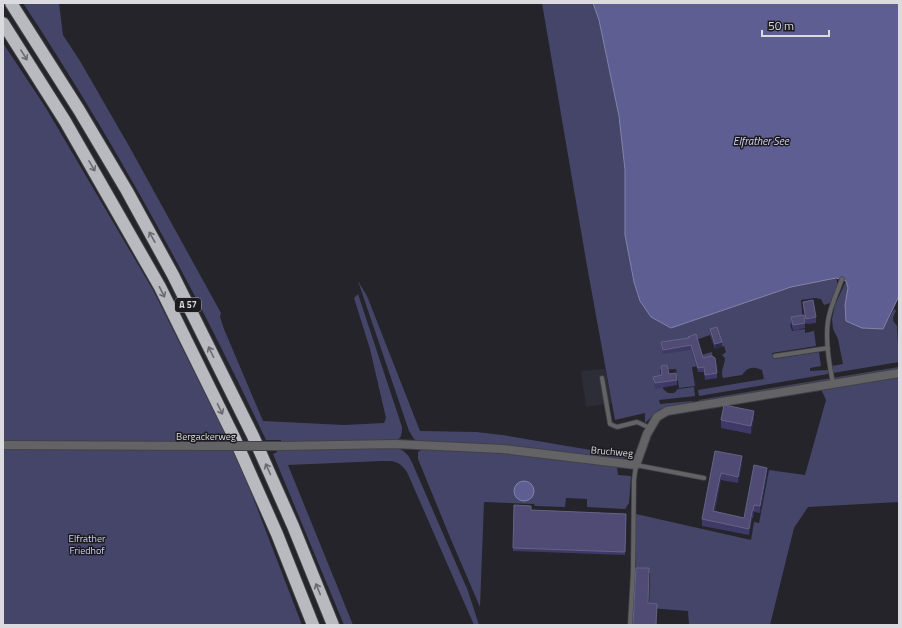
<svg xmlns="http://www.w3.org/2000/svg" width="902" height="628" viewBox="0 0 902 628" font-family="'Titillium Web',sans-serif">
  <rect width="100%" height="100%" fill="#24242a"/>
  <!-- built -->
  <path fill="#2d2d37" d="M605,369L612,403L586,407L581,371Z"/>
  <!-- green -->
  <path fill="#454569" d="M23,3H59L63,35L80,61L129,146L221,313L220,317L224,329L263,421L344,425L384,423L386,418L370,349L354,298L358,294L402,427C402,441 398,440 387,441L281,442V440H266C195,289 115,142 23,3Z
    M542,3H593L599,20L619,116L625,170V235L634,282L640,301L651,317L671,328L791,287L836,278L838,285L830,303L824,305L821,299L815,298L801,300L803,321L790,324L792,331L805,329V333L814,331L816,346L772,353L774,359L819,352L821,366L810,368V371L828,370V374L699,396L698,390L764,379L762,370C752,366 748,367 742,375L723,378C720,370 725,365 725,358L722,355L726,352L724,346L715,348L710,335L696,340L701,355L712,352L713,359L701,366L692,367L695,386L679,388L676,369L660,370L663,389L668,393H674L678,389L694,387L695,396L659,400L660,404L692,401L693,405L660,409L645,423V413L615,420L587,266Z
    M3,43L46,108L153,290L239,461L302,625H3V193H4L3,178Z
    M358,281L367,296L420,431L476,432L502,435L632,457L631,459L624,458L620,460L419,442L414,439L409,431Z
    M846,281L848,288L883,329L894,309L896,311C892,318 892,320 897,326L899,362L833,373L832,366L843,364L838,339L833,329L832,319L835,305Z
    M899,367V371L700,404L699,400Z
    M899,377V502L808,507L794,528L770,625H689L688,611L649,608L650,573L636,572V514L751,540L754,522L759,523L769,470L805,475L826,400L821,389Z
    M397,448C407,451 410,458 414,467L468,591L479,625H474L407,472C399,461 395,461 382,461L288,465L353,625H344L273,454L277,452V449Z
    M422,449L508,452L617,467L618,475L631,476L629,503L625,509L587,507V499L566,498L565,507L535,506L534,504L484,502L480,607L452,542L418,459V452Z"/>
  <!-- water -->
  <path fill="#5f5e93" stroke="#8484aa" d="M593,3H899V296L883,329L862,328L846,321L845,305L848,288L846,281L836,278L791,287L671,328L651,317L640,301L634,282L625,235V170L619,116L599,20Z
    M514 491a10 10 0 1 1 20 0a10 10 0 1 1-20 0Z"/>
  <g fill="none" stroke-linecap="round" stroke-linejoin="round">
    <defs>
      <path id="service" d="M775,356L828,348
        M602,378L610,424L617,427L637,422L650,428
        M833,383C829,364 825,341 828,321C830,307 837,293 842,279
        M630,625L633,573L634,480L636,465L704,478"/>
      <path id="minor" d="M3,445L205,446
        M284,446L395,444L503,449L636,465L647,434L657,417L667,411L899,373"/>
      <path id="motorway" d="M11,3L79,110L127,191L173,275L253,436L293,526L333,625
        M3,23L65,121L160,287L234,437L277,534L313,625"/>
    </defs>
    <!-- service casing -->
    <use href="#service" stroke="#414147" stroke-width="5.5"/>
    <!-- minor casing -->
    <use href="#minor" stroke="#414147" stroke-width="10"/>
    <!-- motorway casing -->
    <use href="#motorway" stroke="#414147" stroke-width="14"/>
    <!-- service -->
    <use href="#service" stroke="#636366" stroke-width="4"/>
    <!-- minor -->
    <use href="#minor" stroke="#636366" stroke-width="8"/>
    <!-- motorway -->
    <use href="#motorway" stroke="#b9b9c0" stroke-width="12"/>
    <defs>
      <path id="minor-bridge" d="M205,446H284"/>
    </defs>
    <!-- minor-bridge casing -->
    <use href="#minor-bridge" stroke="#414147" stroke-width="10" stroke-linecap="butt"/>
    <!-- minor-bridge -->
    <use href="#minor-bridge" stroke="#636366" stroke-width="8"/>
  </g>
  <!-- wall -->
  <path fill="#3e3a68" d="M803,302L816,317V323L806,324L803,307Z
    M791,317L805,323V328L793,331L791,322Z
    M710,329L722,347L715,349L710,334Z
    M688,337L703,358L717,373V378L705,380L704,372H698L691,350L663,354L661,342L688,338Z
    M661,366L669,374L677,380V385L655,389L653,377L661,376Z
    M754,418L751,434L721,428V420Z
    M715,451L742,463L738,483L721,480L715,511L744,518L767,474L760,513L754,512L753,518H752L749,535L702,526V519Z
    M514,505L531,510L626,514L625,555L513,551Z"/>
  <!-- shaded-wall -->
  <path fill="#2c2a4a" d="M722,342V347L715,349V344Z
    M754,411V418L751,434V426Z
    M742,456V463L738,483V477Z
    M767,468V474L760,513V506Z
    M721,473V480L713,518V511Z
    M754,505V512L753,518V511Z
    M752,511V518L749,535V529Z"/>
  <!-- building -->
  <path fill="#4f4b75" stroke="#656285" d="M813,300L816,317L806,319L803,302Z
    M804,315L805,323L793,325L791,317Z
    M717,327L722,342L715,344L710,329Z
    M696,334L703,358L712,356L715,358L717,373L705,375L704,367L698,368L691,345L663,350L661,342L689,338L688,337Z
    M667,365L669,374L676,373L677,380L655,383L653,377L662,375L661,366Z
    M724,405L754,411L751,426L721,420Z
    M715,451L742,456L738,477L721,473L713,511L744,518L754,465L767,468L760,506L754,505L753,511H752L749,529L702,519Z
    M514,505L531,506V510L626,514L625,552L513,548Z
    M636,568H649L648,603L657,604L656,625H633Z"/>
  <!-- one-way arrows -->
  <defs><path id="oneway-shaft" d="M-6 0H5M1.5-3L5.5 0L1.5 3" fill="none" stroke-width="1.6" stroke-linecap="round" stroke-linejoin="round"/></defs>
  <g stroke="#6a6a70">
    <use href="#oneway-shaft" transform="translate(24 55) rotate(58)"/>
    <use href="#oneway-shaft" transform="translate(92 166) rotate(60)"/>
    <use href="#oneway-shaft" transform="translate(152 237) rotate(-119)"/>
    <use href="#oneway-shaft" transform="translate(162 292) rotate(63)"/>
    <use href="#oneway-shaft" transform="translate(211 352) rotate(-116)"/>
    <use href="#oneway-shaft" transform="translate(220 409) rotate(64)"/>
    <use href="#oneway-shaft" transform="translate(268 469) rotate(-114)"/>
    <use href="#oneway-shaft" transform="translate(318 589) rotate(-112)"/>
  </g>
  <g text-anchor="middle" stroke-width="3" stroke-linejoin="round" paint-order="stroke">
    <!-- shield labels -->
    <rect fill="#1b1b20" stroke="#a1a1a6" stroke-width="1" x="175" y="298" width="26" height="14" rx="3"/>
    <g font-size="9" font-weight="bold" fill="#dbdbdf">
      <text x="188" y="308">A 57</text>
    </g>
    <!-- street labels -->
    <g font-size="10" fill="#dbdbdf" stroke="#1b1b20">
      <text x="206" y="440">Bergackerweg</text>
      <text transform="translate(612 451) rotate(5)" y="4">Bruchweg</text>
    </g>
    <!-- park labels -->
    <g font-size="10" fill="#cbccfe" stroke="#1b1b20">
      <text x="87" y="542">Elfrather<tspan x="87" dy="12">Friedhof</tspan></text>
    </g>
    <!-- water labels -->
    <g font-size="11" font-style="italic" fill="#d4d5f6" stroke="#1b1b20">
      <text x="761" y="145">Elfrather See</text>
    </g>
  </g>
  <!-- border -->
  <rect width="902" height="628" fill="none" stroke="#dbdbdf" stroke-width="8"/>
  <!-- scale -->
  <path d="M762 30v6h67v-6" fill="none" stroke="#dbdbdf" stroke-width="2"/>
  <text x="768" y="30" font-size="12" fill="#dbdbdf" stroke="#1b1b20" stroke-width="3" paint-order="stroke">50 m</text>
</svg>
